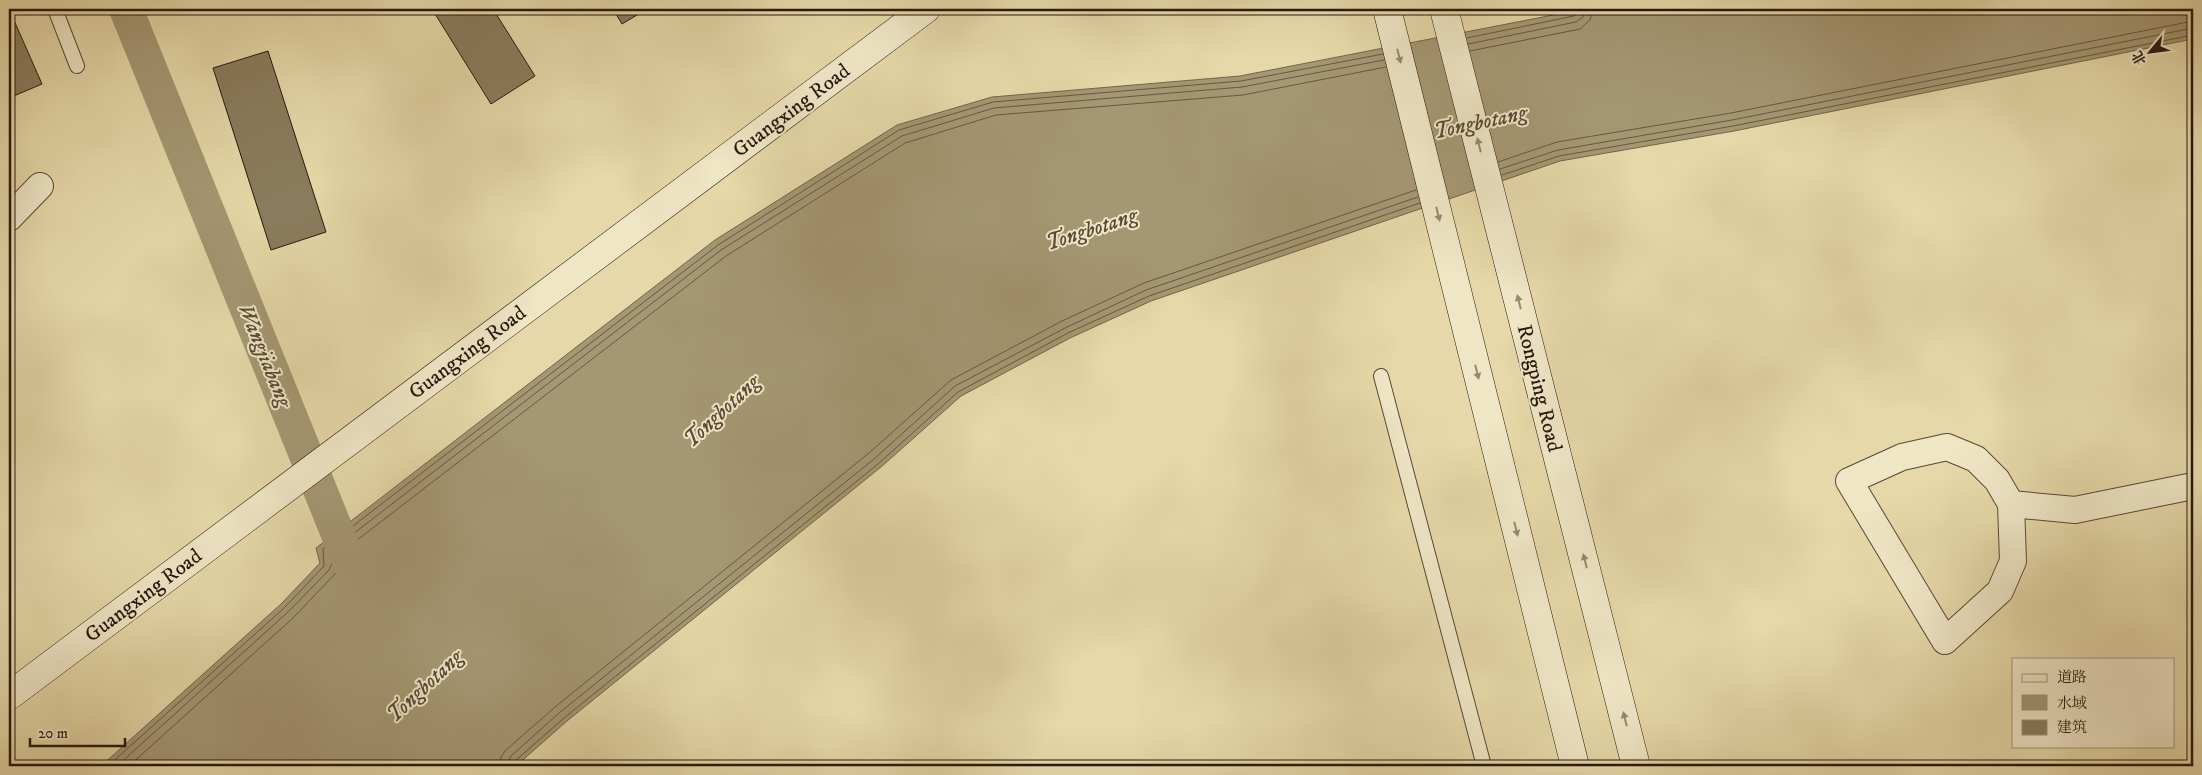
<svg xmlns="http://www.w3.org/2000/svg" width="2202" height="775" viewBox="0 0 2202 775" font-family="'IM FELL DW Pica','Noto Serif SC',serif">
  <rect width="100%" height="100%" fill="#e6d8a8"/>
  <filter id="stains"><feTurbulence type="fractalNoise" baseFrequency=".004" numOctaves="4"/><feColorMatrix values="0 0 0 0 .2 0 0 0 0 .09 0 0 0 0 .02 0 0 0 .5 -.17"/></filter>
  <radialGradient id="worn" r=".72"><stop offset=".6" stop-color="#630" stop-opacity="0"/><stop offset="1" stop-color="#630" stop-opacity=".3"/></radialGradient>
  <!-- water -->
  <path fill="#a59773" stroke="#73644a" d="M1584,9H2193V39L1734,131L1560,161L1151,301L1070,338L961,396L881,467L567,721L516,766H101L281,604L320,563L316,548L715,240L897,125L992,97L1240,76Z"/>
  <g fill="none" stroke-linecap="round" stroke-linejoin="round">
    <!-- shore -->
    <path stroke="#665840" stroke-width="1" d="M1467,38L1574,16L1579,9
      M1468,44L1576,22L1583,17L1585,9
      M1470,51L1580,29L1590,20L1593,9
      M1498,162L1557,142L1731,113L2193,21
      M1500,169L1558,150L1732,120L2193,28
      M1502,175L1559,156L1733,126L2193,35
      M108,766L284,608L324,566L323,549L718,245L899,130L993,102L1241,81L1383,54
      M117,766L288,612L329,570L332,563L331,551L721,250L902,136L994,108L1242,87L1384,60
      M129,766L293,618L335,574L339,565V554L726,256L905,143L996,115L1243,95L1386,67
      M500,766L501,757L505,751L555,707L869,453L951,380L1062,321L1144,283L1416,190
      M507,766L511,756L559,713L874,459L955,386L1065,328L1146,290L1418,197
      M513,766L515,761L564,718L878,464L958,392L1068,333L1149,296L1420,203"/>
    <!-- canal -->
    <path stroke="#a59773" stroke-width="34" d="M126,9L354,574"/>
  </g>
  <!-- building -->
  <path fill="#8a7c5e" stroke="#27180d" d="M9,9L42,84L9,98Z
    M432,9H493L535,76L491,104Z
    M613,9H647L622,24Z
    M268,51L326,232L271,250L213,68Z"/>
  <g fill="none" stroke-linecap="round" stroke-linejoin="round">
    <defs>
      <path id="lane" d="M55,9L77,66
        M1381,376L1484,766"/>
      <path id="street" d="M9,218L40,186
        M2011,504L2013,561L2000,591L1945,641L1849,481L1902,457L1947,447L1976,459L1997,480L2011,504L2075,510L2193,486"/>
      <path id="secondary" d="M1387,9L1575,766
        M1444,9L1636,766
        M9,696L926,9"/>
    </defs>
    <!-- lane casing -->
    <use href="#lane" stroke="#574834" stroke-width="16"/>
    <!-- street casing -->
    <use href="#street" stroke="#574834" stroke-width="28"/>
    <!-- secondary casing -->
    <use href="#secondary" stroke="#27180d" stroke-width="29"/>
    <!-- lane -->
    <use href="#lane" stroke="#efe6c6" stroke-width="14"/>
    <!-- street -->
    <use href="#street" stroke="#efe6c6" stroke-width="26"/>
    <!-- secondary -->
    <use href="#secondary" stroke="#efe6c6" stroke-width="28"/>
  </g>
  <!-- one-way arrows -->
  <defs><path id="oneway-solid" d="M-6-.8H1V-3.2L6.5 0L1 3.2V.8H-6Z" transform="scale(1.25)"/></defs>
  <g fill="#958973">
    <use href="#oneway-solid" transform="translate(1399 56) rotate(76)"/>
    <use href="#oneway-solid" transform="translate(1479 145) rotate(-104)"/>
    <use href="#oneway-solid" transform="translate(1438 214) rotate(76)"/>
    <use href="#oneway-solid" transform="translate(1519 302) rotate(-104)"/>
    <use href="#oneway-solid" transform="translate(1477 372) rotate(76)"/>
    <use href="#oneway-solid" transform="translate(1516 529) rotate(76)"/>
    <use href="#oneway-solid" transform="translate(1585 561) rotate(-104)"/>
    <use href="#oneway-solid" transform="translate(1625 719) rotate(-104)"/>
  </g>
  <g text-anchor="middle" stroke-width="4" stroke-linejoin="round" paint-order="stroke">
    <!-- street labels -->
    <g font-size="21" fill="#27180d" stroke="#efe6c6">
      <text transform="translate(791 110) rotate(-37)" y="7">Guangxing Road</text>
      <text transform="translate(467 352) rotate(-37)" y="7">Guangxing Road</text>
      <text transform="translate(1540 388) rotate(76)" y="7">Rongping Road</text>
      <text transform="translate(143 595) rotate(-37)" y="7">Guangxing Road</text>
    </g>
    <!-- water labels -->
    <g font-size="22" font-style="italic" fill="#594b36" stroke="#efe6c6">
      <text transform="translate(1480 121) rotate(-12)" y="8">Tongbotang</text>
      <text transform="translate(1091 228) rotate(-18)" y="8">Tongbotang</text>
      <text transform="translate(266 355) rotate(68)" y="8">Wangjiabang</text>
      <text transform="translate(721 410) rotate(-43)" y="8">Tongbotang</text>
      <text transform="translate(424 685) rotate(-43)" y="8">Tongbotang</text>
    </g>
  </g>
  <!-- margin -->
  <rect width="2202" height="775" fill="none" stroke="#e6d8a8" stroke-width="30"/>
  <rect x="10" y="10" width="2182" height="755" fill="none" stroke="#27180d" stroke-width="2.5"/>
  <rect x="15" y="15" width="2172" height="745" fill="none" stroke="#27180d"/>
  <!-- legend -->
  <rect x="2012" y="658" width="162" height="90" fill="#efe6c6" stroke="#9f947c"/>
  <rect x="2022" y="674" width="25" height="8" fill="#efe6c6" stroke="#9f947c"/>
  <text x="2057" y="682" font-size="15" fill="#27180d">道路</text>
  <rect x="2022" y="695" width="25" height="15" fill="#a59773" stroke="#9f947c"/>
  <text x="2057" y="708" font-size="15" fill="#27180d">水域</text>
  <rect x="2022" y="720" width="25" height="15" fill="#8a7c5e" stroke="#9f947c"/>
  <text x="2057" y="732" font-size="15" fill="#27180d">建筑</text>
  <!-- north arrow -->
  <g transform="translate(2150 52) rotate(241)" stroke="#efe6c6" stroke-width="4" paint-order="stroke">
  <path d="M0-4L9 19L0 12L-9 19Z" fill="#27180d"/>
  <text y="-8" font-size="14" font-weight="bold" text-anchor="middle" fill="#27180d">北</text>
  </g>
  <!-- scale -->
  <path d="M30 738v8h95v-8" fill="none" stroke="#27180d" stroke-width="2.5"/>
  <text x="38" y="738" font-size="15" fill="#27180d" stroke="#efe6c6" stroke-width="4" paint-order="stroke">20 m</text>
  <rect width="100%" height="100%" filter="url(#stains)"/>
  <rect width="100%" height="100%" fill="url(#worn)"/>
</svg>
